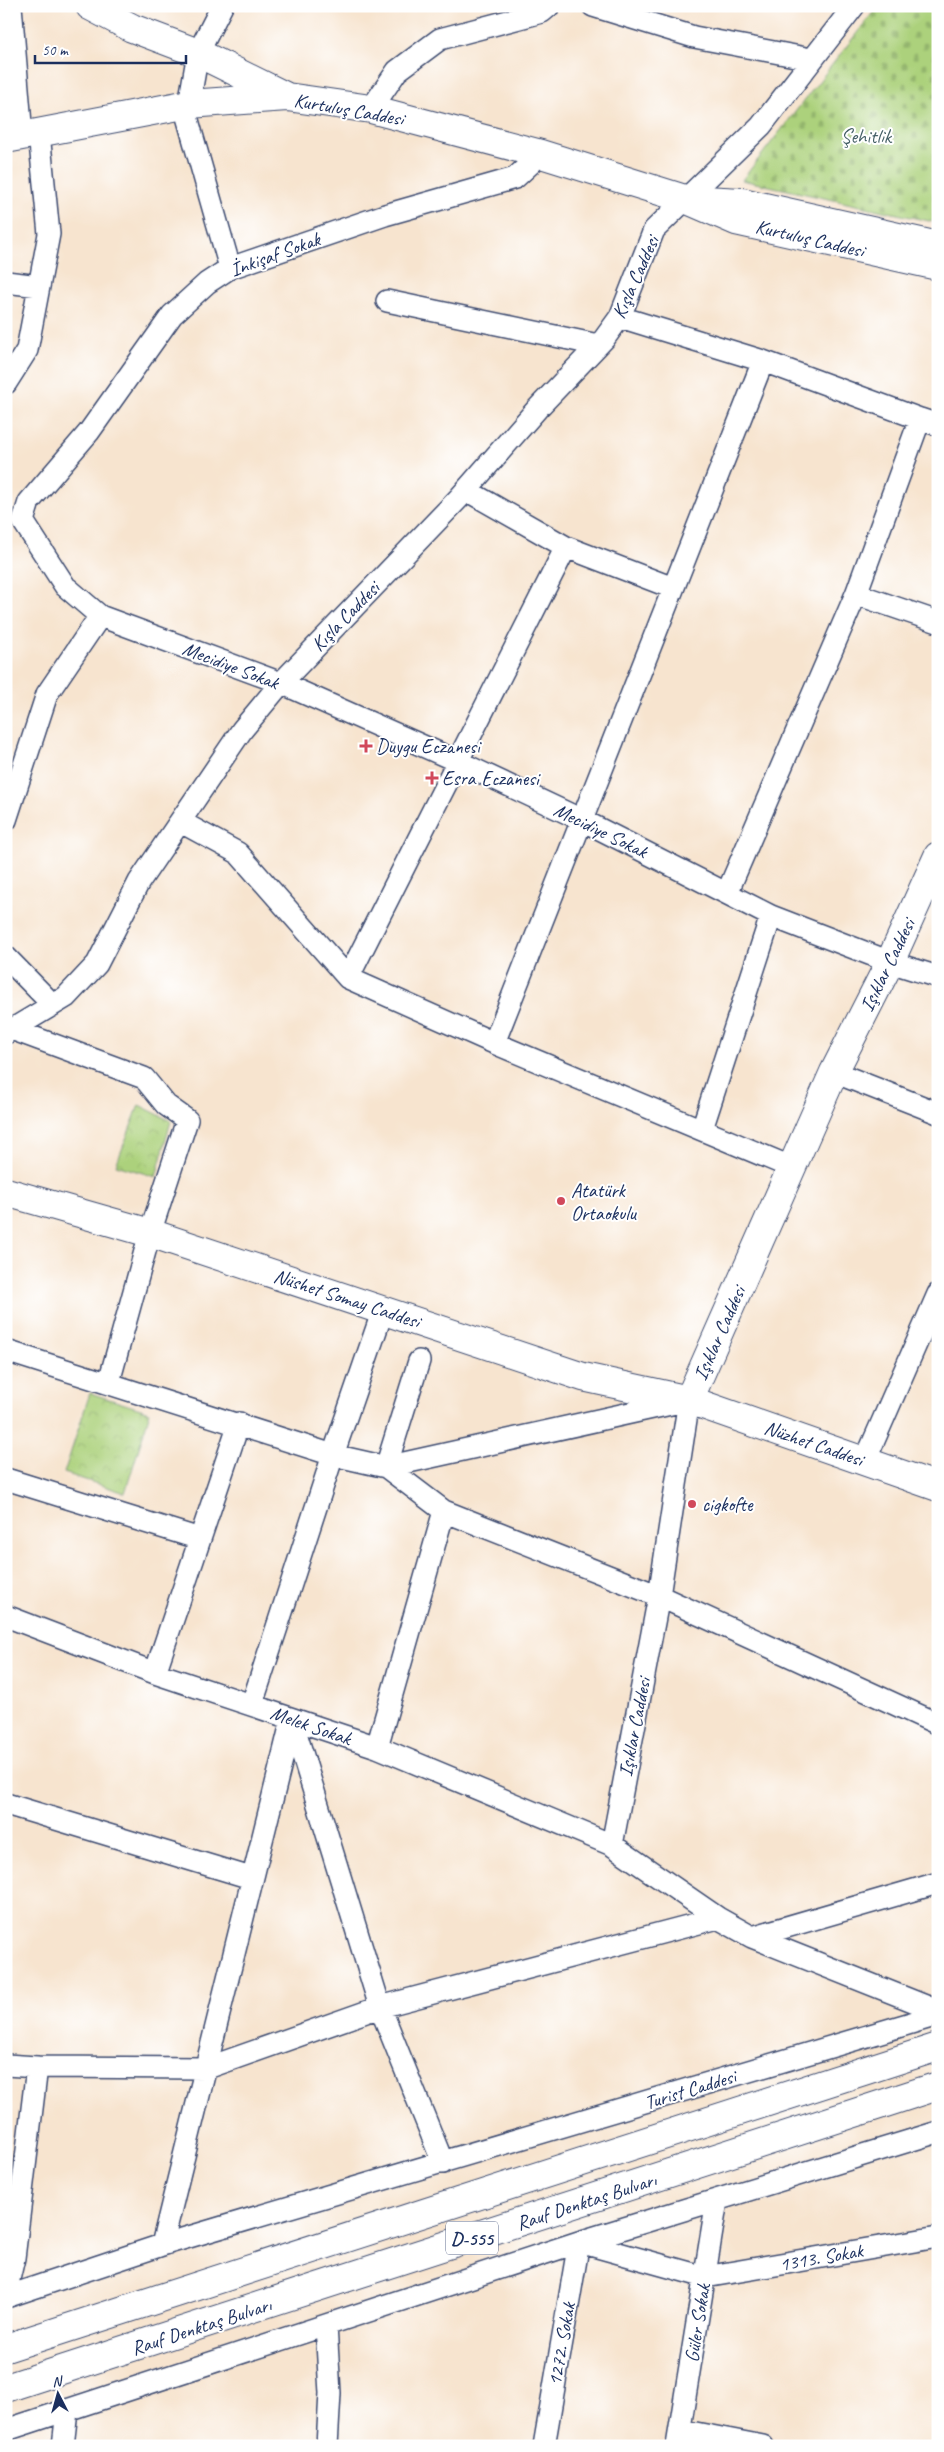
<svg xmlns="http://www.w3.org/2000/svg" width="944" height="2452" viewBox="0 0 944 2452" font-family="Caveat,sans-serif">
  <defs>
    <pattern id="cemetery-stones" width="16" height="16" patternUnits="userSpaceOnUse" patternTransform="scale(1.25)"><rect width="16" height="16" fill="#acd17b"/><path d="M2 7V4a2 2 0 0 1 4 0v3zM10 15v-3a2 2 0 0 1 4 0v3z" fill="#93b46d"/></pattern>
    <pattern id="park-crowns" width="20" height="18" patternUnits="userSpaceOnUse" patternTransform="scale(1.25)"><rect width="20" height="18" fill="#acd17b"/><path d="M2 6a3 3 0 1 1 6 0M12 15a3 3 0 1 1 6 0" fill="none" stroke="#93b46d"/></pattern>
  </defs>
  <rect width="100%" height="100%" fill="#fff"/>
  <filter id="ink" filterUnits="userSpaceOnUse"><feTurbulence type="fractalNoise" baseFrequency=".02" numOctaves="2"/><feDisplacementMap in="SourceGraphic" scale="10" xChannelSelector="R" yChannelSelector="G"/><feConvolveMatrix kernelMatrix="1 2 1 2 8 2 1 2 1" color-interpolation-filters="sRGB"/></filter>
  <filter id="wash" filterUnits="userSpaceOnUse"><feTurbulence type="fractalNoise" baseFrequency=".0096" numOctaves="4" result="noise"/><feDisplacementMap in="SourceGraphic" scale="20" xChannelSelector="R" yChannelSelector="G"/><feGaussianBlur stdDeviation="1.12" result="paint"/><feColorMatrix in="noise" values="0 0 0 0 0 0 0 0 0 0 0 0 0 0 0 0 0 1.4 0 .05"/><feComposite in="paint" operator="in"/></filter>
  <g filter="url(#wash)">
    <rect width="100%" height="100%" fill="#f7e4cf"/>
    <!-- cemetery -->
    <path fill="url(#cemetery-stones)" stroke="#64806c" d="M878,6H938V223L742,180Z"/>
    <!-- park -->
    <path fill="url(#park-crowns)" stroke="#64806c" d="M139,1105L171,1121L156,1177L116,1165Z
      M90,1393L150,1412L125,1493L64,1473Z"/>
  </g>
  <g filter="url(#ink)">
    <g fill="none" stroke-linecap="round" stroke-linejoin="round">
      <defs>
        <path id="minor" d="M11,6L22,136
          M593,6L694,37L811,59
          M189,104L198,53L222,6
          M184,106L230,268
          M371,109L397,71L440,39L542,12L549,6
          M6,282L39,286
          M387,301L598,345
          M620,317L763,361L920,419L856,594L727,893
          M6,383L27,350L49,234L39,133
          M920,419L938,425
          M466,490L566,547L673,588
          M23,521L65,586L100,616L281,683L459,762L582,820L771,916L890,962L938,977
          M23,521L29,502L89,432L172,315L207,283L230,268L385,215L515,178L541,154
          M856,594L938,622
          M6,820L47,694L100,616
          M181,822L238,853L348,978L494,1043L793,1168
          M6,957L53,1005
          M348,978L566,547
          M14,1030L144,1078L166,1105L187,1120L150,1233L109,1382
          M6,1033L66,997L97,964L139,882L242,730L281,683L460,497L537,409L604,339L620,317L654,230L761,126L854,6
          M494,1043L763,361
          M834,1072L938,1113
          M702,1129L771,916
          M6,1351L333,1455L386,1467L689,1400L659,1596L612,1845
          M419,1361L386,1467L444,1511
          M865,1461L938,1294
          M6,1479L200,1539
          M6,1616L155,1673L377,1747L612,1845L718,1918L752,1937L938,2011
          M155,1673L239,1423
          M252,1704L333,1455L383,1310
          M292,1720L380,2007L443,2163
          M377,1747L444,1511L659,1596L938,1724
          M6,1804L251,1878
          M752,1937L938,1883
          M6,2065L37,2067L207,2068L380,2007L718,1918
          M162,2245L292,1719
          M6,2292L14,2258L37,2067
          M6,2297L162,2245L938,2015
          M326,2326L330,2393L327,2446
          M6,2430L579,2242L938,2132
          M680,2430L763,2446
          M63,2446L67,2411
          M544,2446L579,2242L705,2277L938,2237
          M677,2446L717,2200"/>
        <path id="tertiary" d="M6,1192L150,1233L583,1377L689,1400L938,1487
          M689,1400L834,1072L890,962L938,856"/>
        <path id="secondary" d="M90,6L132,28L198,53L287,97
          M6,139L189,104L287,97L371,109L541,154L685,199"/>
        <path id="primary" d="M685,199L736,221L938,266
          M704,200L742,202L938,246"/>
        <path id="trunk" d="M6,2348L938,2047
          M6,2388L938,2086"/>
      </defs>
      <!-- minor casing -->
      <use href="#minor" stroke="#3c4a6f" stroke-width="24"/>
      <!-- tertiary casing -->
      <use href="#tertiary" stroke="#3c4a6f" stroke-width="30"/>
      <!-- secondary casing -->
      <use href="#secondary" stroke="#3c4a6f" stroke-width="30"/>
      <!-- primary casing -->
      <use href="#primary" stroke="#3c4a6f" stroke-width="30"/>
      <!-- trunk casing -->
      <use href="#trunk" stroke="#3c4a6f" stroke-width="30"/>
      <!-- minor -->
      <use href="#minor" stroke="#fff" stroke-width="21"/>
      <!-- tertiary -->
      <use href="#tertiary" stroke="#fff" stroke-width="28"/>
      <!-- secondary -->
      <use href="#secondary" stroke="#fff" stroke-width="28"/>
      <!-- primary -->
      <use href="#primary" stroke="#fff" stroke-width="28"/>
      <!-- trunk -->
      <use href="#trunk" stroke="#fff" stroke-width="28"/>
    </g>
  </g>
  <!-- markers -->
  <g fill="#d1495b" stroke="#fff" stroke-width="2">
    <path d="M363.5 738.5h5v5h5v5h-5v5h-5v-5h-5v-5h5z"/>
    <path d="M429.5 770.5h5v5h5v5h-5v5h-5v-5h-5v-5h5z"/>
    <circle cx="561" cy="1201" r="5"/>
    <circle cx="692" cy="1504" r="5"/>
  </g>
  <g text-anchor="middle" stroke-width="4" stroke-linejoin="round" paint-order="stroke">
    <!-- shield labels -->
    <rect fill="#fff" stroke="#5f6d8e" stroke-width="1" x="446" y="2221.5" width="52" height="33" rx="4"/>
    <g font-size="19" font-weight="bold" fill="#1b2f5e">
      <text x="472" y="2245">D-555</text>
    </g>
    <!-- street labels -->
    <g font-size="20" fill="#1b2f5e" stroke="#fff">
      <text transform="translate(349 109) rotate(10)" y="7">Kurtuluş Caddesi</text>
      <text transform="translate(810 238) rotate(13)" y="7">Kurtuluş Caddesi</text>
      <text transform="translate(275 254) rotate(-20)" y="7">İnkişaf Sokak</text>
      <text transform="translate(635 277) rotate(-66)" y="7">Kışla Caddesi</text>
      <text transform="translate(345 616) rotate(-46)" y="7">Kışla Caddesi</text>
      <text transform="translate(231 665) rotate(21)" y="7">Mecidiye Sokak</text>
      <text transform="translate(601 830) rotate(26)" y="7">Mecidiye Sokak</text>
      <text transform="translate(887 965) rotate(-64)" y="7">Işıklar Caddesi</text>
      <text transform="translate(347 1298) rotate(18)" y="7">Nüshet Somay Caddesi</text>
      <text transform="translate(719 1333) rotate(-66)" y="7">Işıklar Caddesi</text>
      <text transform="translate(814 1443) rotate(19)" y="7">Nüzhet Caddesi</text>
      <text transform="translate(311 1725) rotate(19)" y="7">Melek Sokak</text>
      <text transform="translate(634 1727) rotate(-79)" y="7">Işıklar Caddesi</text>
      <text transform="translate(690 2089) rotate(-17)" y="7">Turist Caddesi</text>
      <text transform="translate(586 2201) rotate(-18)" y="7">Rauf Denktaş Bulvarı</text>
      <text transform="translate(821 2257) rotate(-10)" y="7">1313. Sokak</text>
      <text transform="translate(697 2323) rotate(-81)" y="7">Güler Sokak</text>
      <text transform="translate(201 2326) rotate(-18)" y="7">Rauf Denktaş Bulvarı</text>
      <text transform="translate(561 2344) rotate(-80)" y="7">1272. Sokak</text>
    </g>
    <!-- park labels -->
    <g font-size="20" fill="#466067" stroke="#fff">
      <text x="866" y="143">Şehitlik</text>
    </g>
    <!-- poi labels -->
    <g font-size="20" fill="#1b2f5e" stroke="#fff" text-anchor="start">
      <text x="376" y="753">Duygu Eczanesi</text>
      <text x="442" y="785">Esra Eczanesi</text>
      <text x="571" y="1197">Atatürk<tspan x="571" dy="23">Ortaokulu</tspan></text>
      <text x="702" y="1511">cigkofte</text>
    </g>
  </g>
  <!-- margin -->
  <rect width="944" height="2452" fill="none" stroke="#fff" stroke-width="25"/>
  <!-- north arrow -->
  <g transform="translate(58 2394) rotate(354)" stroke="#ffffff" stroke-width="4" paint-order="stroke">
  <path d="M0-4L9 19L0 12L-9 19Z" fill="#1b2f5e"/>
  <text y="-8" font-size="14" font-weight="bold" text-anchor="middle" fill="#1b2f5e">N</text>
  </g>
  <!-- scale -->
  <path d="M35 55v8h151v-8" fill="none" stroke="#1b2f5e" stroke-width="2.5"/>
  <text x="42" y="55" font-size="15" fill="#1b2f5e" stroke="#ffffff" stroke-width="4" paint-order="stroke">50 m</text>
</svg>
